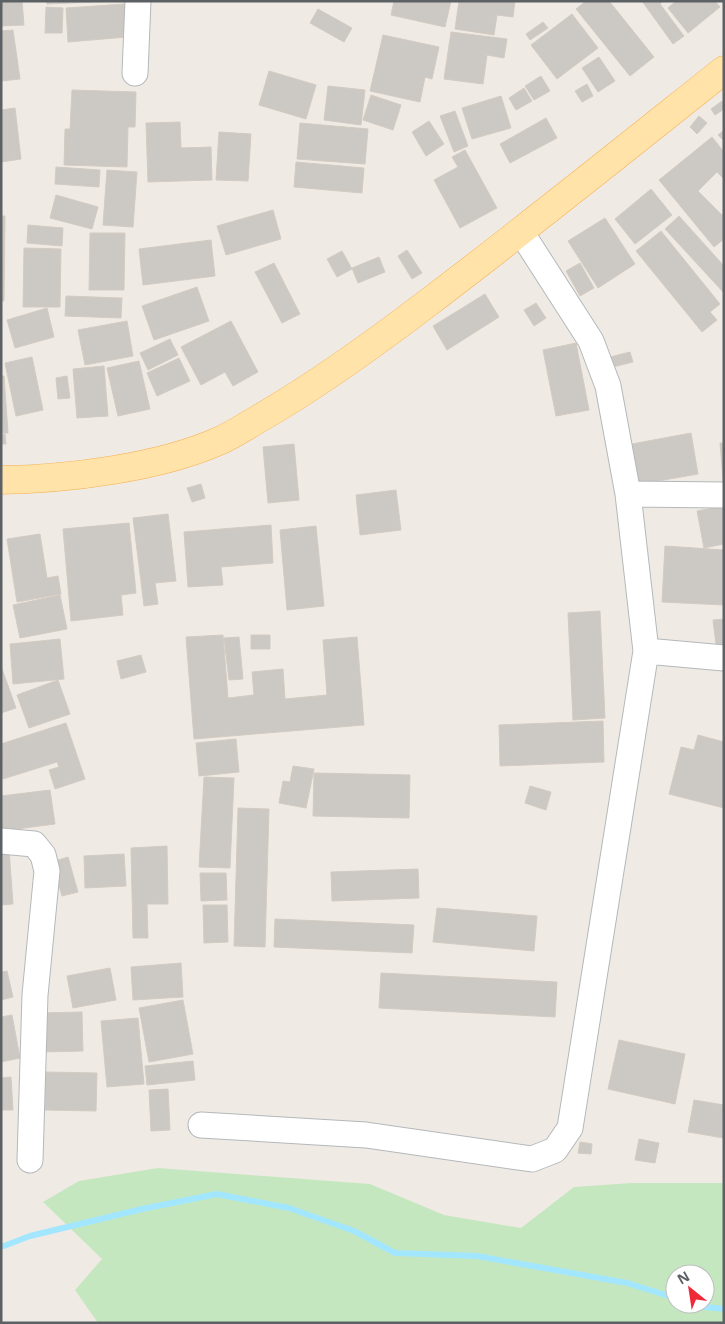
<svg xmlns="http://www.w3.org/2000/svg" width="725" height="1324" viewBox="0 0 725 1324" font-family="'Noto Sans',sans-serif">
  <rect width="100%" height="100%" fill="#efebe4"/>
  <!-- green -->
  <path fill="#c5e7bf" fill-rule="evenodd" d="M158,1168L370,1184L444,1215L521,1228L574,1187L631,1183H724V1323H98L75,1290L102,1259L43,1202L79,1181ZM675,1274H705V1304H675Z"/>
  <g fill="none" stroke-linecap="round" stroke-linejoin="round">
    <!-- stream -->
    <path stroke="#a3e6ff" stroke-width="6" d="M1,1247L30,1236L142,1209L217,1194L289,1208L354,1231L395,1253L477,1256L627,1283L675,1298
      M694,1304L705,1307L724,1309"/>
  </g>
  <!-- building -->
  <path fill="#ccc8c3" stroke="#d4cbc2" d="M1,1H22L24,25L1,26Z
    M46,1H117L47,4Z
    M394,1H451L445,27L391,15Z
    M459,1H515L513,17L497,15L494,35L455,29Z
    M586,1H609L654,57L630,76L576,9Z
    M642,1H663L660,4L684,36L673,44Z
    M676,1H715L720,7L688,33L668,8Z
    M125,4L127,37L68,42L66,8Z
    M46,7L63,8L62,33H45Z
    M318,9L352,28L344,42L310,23Z
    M572,14L598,48L557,79L531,45Z
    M543,22L548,28L530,40L526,34Z
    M13,30L20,79L1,81V31Z
    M451,32L507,39L504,58L487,55L483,84L444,79Z
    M383,35L439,47L432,79L425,77L420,102L370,91Z
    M599,57L615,81L598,92L582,68Z
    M269,71L316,85L306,119L259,105Z
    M541,76L550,91L534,100L525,86Z
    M587,84L593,96L582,102L575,91Z
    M328,86L365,90L361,125L324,120Z
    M524,88L532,101L516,110L509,98Z
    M72,90L136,92L135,127H128L127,167L64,165L65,129H70Z
    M371,95L401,105L393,130L363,120Z
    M501,96L511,128L472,139L462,108Z
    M722,101L724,109L715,115L711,109Z
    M15,108L21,159L1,162V110Z
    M455,111L468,146L454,152L440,116Z
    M699,116L707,123L697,134L690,127Z
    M546,118L557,138L510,163L500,144Z
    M429,121L444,144L426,156L412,132Z
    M180,122L181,148L211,147L212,180L148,182L146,123Z
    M300,123L368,129L365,164L297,159Z
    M724,130V141L718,135Z
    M219,132L251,134L248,181L216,180Z
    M712,137L724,152V179L717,172L698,191L722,215L724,213V239L714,247L659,180Z
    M465,150L497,208L460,228L434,180L458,167L452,157Z
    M296,162L364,168L362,193L294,187Z
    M56,167L100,170L99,187L55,184Z
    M107,170L137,172L133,227L103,225Z
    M651,189L672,215L635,244L615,219Z
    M56,195L98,207L92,229L50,218Z
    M273,210L281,239L226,255L217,226Z
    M1,216H5L4,301H1Z
    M679,216L724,266V293L665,229Z
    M605,218L635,264L598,288L568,241Z
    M28,225L63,228L62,246L27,243Z
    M661,231L720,304L710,312L717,320L702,332L636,251Z
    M90,233H125L124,290H89Z
    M211,240L215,276L143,285L139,249Z
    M24,248L61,249L60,307H23Z
    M407,250L422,273L412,279L398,256Z
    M342,251L352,269L337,277L327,259Z
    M379,257L385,272L358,283L352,268Z
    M274,263L300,314L282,323L255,272Z
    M580,263L594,288L580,296L566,271Z
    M197,287L209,321L154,340L142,306Z
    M485,294L499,317L447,350L433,326Z
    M66,296L122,298L121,318L65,316Z
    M536,303L546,318L534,326L524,310Z
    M47,308L54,337L15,348L7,320Z
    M127,321L133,356L85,365L78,330Z
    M231,321L258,372L233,386L225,372L201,385L181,347Z
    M170,339L178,355L148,370L140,353Z
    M576,343L589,410L556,416L543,350Z
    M630,352L633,362L613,367L610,357Z
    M32,357L43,410L16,416L5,363Z
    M179,358L190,381L157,396L147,373Z
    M139,361L150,409L118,416L107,368Z
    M104,366L108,416L77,418L73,369Z
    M1,376H4L8,433H1Z
    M67,376L70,398L58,399L56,378Z
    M691,433L698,474L658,481V482L639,486L632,444Z
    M1,434H5L6,444H1Z
    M720,443H724V479H723Z
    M294,444L299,500L268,503L263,447Z
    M201,484L205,498L192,502L187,488Z
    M396,490L401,530L360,535L356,495Z
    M724,506V544L704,548L697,511Z
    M168,514L176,581L155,583L158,604L144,606L133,518Z
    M129,523L136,593L121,595L123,615L71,621L63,529Z
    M271,525L273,563L221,567L223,585L188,587L184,532Z
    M316,526L324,606L287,610L280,530Z
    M40,534L47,578L58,576L61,594L17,602L7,539Z
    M665,546L724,550V605L662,602Z
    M60,595L67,629L20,638L13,605Z
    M600,611L605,718L573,720L568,613Z
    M724,619V652L717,653L713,620Z
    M223,635L228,698L254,695L252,672L283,669L285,699L327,695L323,640L357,637L364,725L194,739L186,637Z
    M251,635H270V649H251Z
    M239,637L243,679L229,680L224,638Z
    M60,639L64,679L13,684L10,644Z
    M141,655L146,672L121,679L117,661Z
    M1,666L16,708L1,713Z
    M58,680L70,714L29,728L17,695Z
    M603,721L604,762L500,766L499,725Z
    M66,723L85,779L55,789L49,770L59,767L57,762L3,779L1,744Z
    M698,735L724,742V808L669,794L681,747L694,750Z
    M236,739L239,772L199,776L196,743Z
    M293,766L314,769L306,808L279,803L283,781L290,782Z
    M314,773L410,775L409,818L313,816Z
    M204,777L234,778L230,868L199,867Z
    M530,786L551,792L546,810L525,803Z
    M50,790L55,824L1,831V796Z
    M238,808L269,809L265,947L234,946Z
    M167,846L168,904H147L148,938H133L131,848Z
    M9,849L13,904L1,905V850Z
    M124,854L126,886L85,888L84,856Z
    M68,857L78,892L62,896L52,862Z
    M418,869L419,898L332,901L331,872Z
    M200,873H226L227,900L201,901Z
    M203,905H227L228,942L204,943Z
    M437,908L537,916L534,951L433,942Z
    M275,919L414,925L412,953L274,947Z
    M181,963L183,997L133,1000L131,967Z
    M110,968L116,1000L73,1008L67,976Z
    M7,971L13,997L1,1000V972Z
    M381,973L557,982L555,1017L379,1008Z
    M183,1000L193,1054L149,1062L139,1008Z
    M82,1012L83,1051L41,1052L40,1013Z
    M12,1015L20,1058L1,1062V1017Z
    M138,1018L144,1084L107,1087L101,1021Z
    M619,1040L685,1054L675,1104L608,1089Z
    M193,1061L195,1080L147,1085L145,1066Z
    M46,1072L97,1073L96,1111L45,1110Z
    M11,1077L13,1110H1V1078Z
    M168,1089L170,1130L151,1131L149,1090Z
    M694,1100L724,1105V1138L688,1132Z
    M639,1139L659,1143L655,1163L635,1160Z
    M580,1142L592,1144L591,1154L578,1153Z"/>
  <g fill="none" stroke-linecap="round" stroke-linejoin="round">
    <defs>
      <path id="minor" d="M135,73L138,1
        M628,494L724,495
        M646,651L724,658
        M1,841L34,844L43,855L47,871L35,995L30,1160
        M201,1125L366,1135L532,1159L555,1150L570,1128L646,651L628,494L608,386L591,341L521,232"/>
      <path id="primary" d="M1,480C67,479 158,468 219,441C233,435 246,426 260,418C319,384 374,344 429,302C528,227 626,148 724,70"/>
    </defs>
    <!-- minor casing -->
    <use href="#minor" stroke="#b4b8bb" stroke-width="27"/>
    <!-- primary casing -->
    <use href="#primary" stroke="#f7b055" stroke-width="29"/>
    <!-- minor -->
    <use href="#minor" stroke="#fff" stroke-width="25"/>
    <!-- primary -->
    <use href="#primary" stroke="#ffe3a8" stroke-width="28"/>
  </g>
  <!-- border -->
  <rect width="725" height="1324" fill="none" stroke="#5c6165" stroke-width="5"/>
  <!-- north arrow -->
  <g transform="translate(690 1289) rotate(330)"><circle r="24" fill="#ffffff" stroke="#bec0c1"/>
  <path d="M0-4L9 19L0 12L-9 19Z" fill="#f02939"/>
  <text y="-8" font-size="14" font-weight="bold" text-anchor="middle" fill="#5c6165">N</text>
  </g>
</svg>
